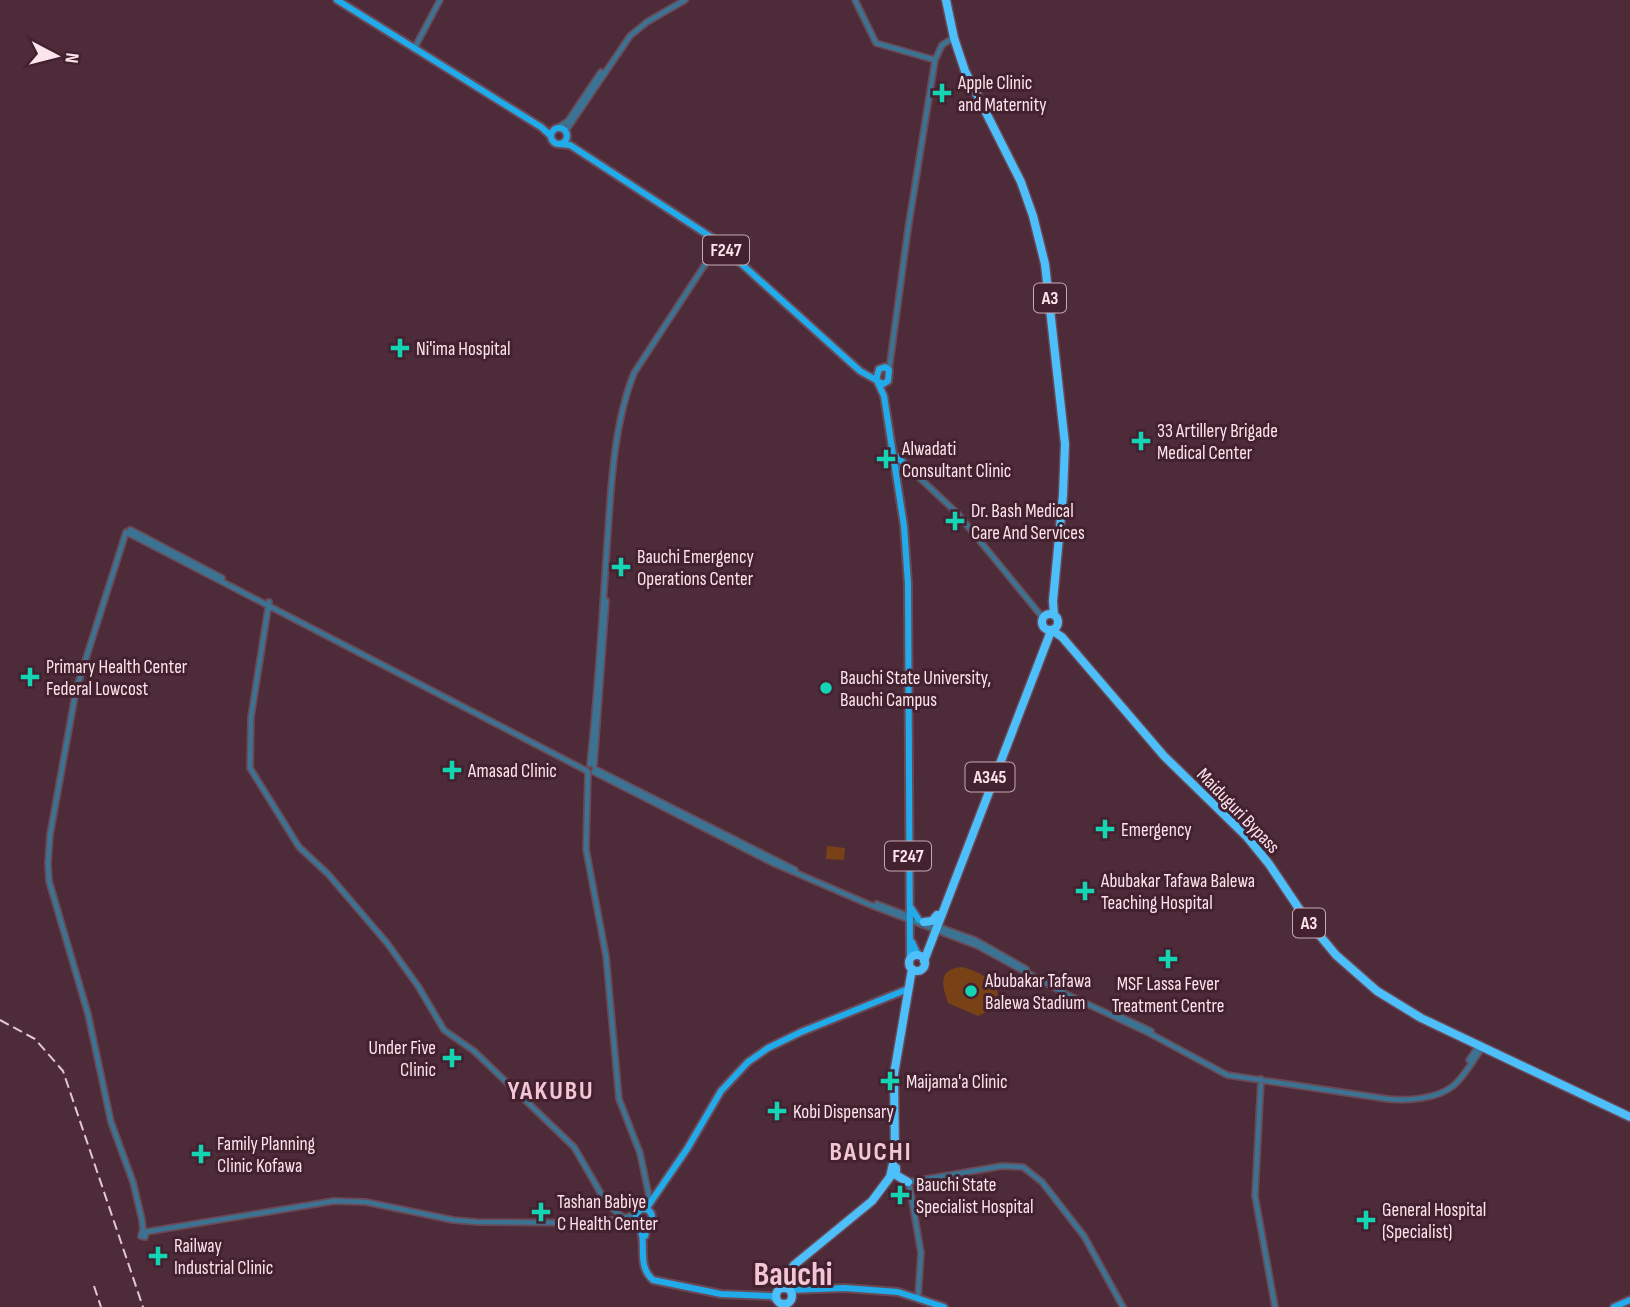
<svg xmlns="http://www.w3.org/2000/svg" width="1630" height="1307" viewBox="0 0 1630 1307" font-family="'Sofia Sans Condensed',sans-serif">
  <rect width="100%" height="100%" fill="#4e2b39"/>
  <!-- green -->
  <path fill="#784216" d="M827,846L845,848L844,860L826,859Z
    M962,967C977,971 999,980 998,998L993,1009L978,1016L948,1003C943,987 936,969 962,967Z"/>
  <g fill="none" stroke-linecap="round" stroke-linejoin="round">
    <defs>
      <path id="minor" d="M855,0L876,43L935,60
        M414,49L440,0
        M557,128L568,121L601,72
        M565,132L630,36L647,22L685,0
        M889,370L908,229L935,60L942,45L953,38
        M895,468L908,467L957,513L1043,618
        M130,530L129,534L126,532L76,690L50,835L48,863L49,881L88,1014L111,1122L133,1182L142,1220L143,1231
        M131,530L222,578
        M130,534L587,771
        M269,602L251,717L250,768L299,847L328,874L387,943L418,986L444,1030L474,1051L574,1147L607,1204L624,1218
        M590,764C598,692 602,619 607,546C611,489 613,426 634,373L719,243
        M594,765L606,601
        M595,769L795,870
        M588,772L586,849L606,956L619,1099L640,1153L650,1201
        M594,772L773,863L868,904L978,946L1066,994L1149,1033L1227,1075L1388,1099C1407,1101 1437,1099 1453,1086C1465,1076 1474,1059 1483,1046
        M877,904L911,917
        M936,926L975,940L1026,969
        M1121,1017L1151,1031
        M1469,1060L1480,1044
        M1261,1079L1255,1196L1275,1307
        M909,1182L1002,1166L1023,1167L1042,1182L1084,1236L1123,1307
        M909,1183L921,1253L918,1297
        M621,1222H636
        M142,1232L146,1233L145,1237L141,1236Z
        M145,1232L334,1201L366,1202L453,1220L477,1222L595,1223L624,1218L639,1213"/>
      <path id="major" d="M337,0L541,127L551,136
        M551 136a8 8 0 1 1 16 0a8 8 0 1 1-16 0Z
        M560,144L570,145L714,239L860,371L883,384L888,381L889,370L885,367L879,369L876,380
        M878,383L884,396L904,526L908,584L910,960
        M897,457L908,467
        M911,908L919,920
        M912,942L918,955
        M636 1217a8 8 0 1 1 16 0a8 8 0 1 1-16 0Z
        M646,1209L687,1149L721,1091L748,1062L768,1048L801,1032L908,989
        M638,1224C649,1242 635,1264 653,1280L721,1294L771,1296L777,1300
        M645,1236L648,1223
        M790,1290L845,1288L898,1292L944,1307
        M1614,1307L1630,1300"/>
      <path id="highway" d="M946,0L954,38L965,71L1021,182L1033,216L1045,264L1065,444L1063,495L1053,601L1054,615
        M1042 622a8 8 0 1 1 16 0a8 8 0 1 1-16 0Z
        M1053,631L1062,637L1164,756L1247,837L1269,864L1306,919L1336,955L1377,991L1421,1018L1630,1117
        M924,922L932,921L937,915
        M909 963a8 8 0 1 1 16 0a8 8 0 1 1-16 0Z
        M924,961L1051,631
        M896,1168V1175L908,1182
        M776 1296a8 8 0 1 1 16 0a8 8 0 1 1-16 0Z
        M779,1289L794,1265L872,1201L890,1177L895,1155L894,1074L912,969"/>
    </defs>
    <!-- minor casing -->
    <use href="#minor" stroke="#6a4956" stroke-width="8"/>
    <!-- major casing -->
    <use href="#major" stroke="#6a4956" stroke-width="10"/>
    <!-- highway casing -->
    <use href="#highway" stroke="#6a4956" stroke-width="11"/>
    <!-- minor -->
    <use href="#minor" stroke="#3d7392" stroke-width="4.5"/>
    <!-- major -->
    <use href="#major" stroke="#22abea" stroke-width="6"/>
    <!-- highway -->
    <use href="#highway" stroke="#4dbffb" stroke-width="8"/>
    <!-- rail -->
    <path stroke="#e1c7d0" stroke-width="2" stroke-dasharray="10 5" stroke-linecap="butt" d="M0,1020L35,1039L63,1071L143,1307
      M94,1286L101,1307"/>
  </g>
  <!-- markers -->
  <g fill="#14d5b3" stroke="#43212f" stroke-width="2.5">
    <path d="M938.5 82.5h7v7h7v7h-7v7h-7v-7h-7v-7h7z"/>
    <path d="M396.5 337.5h7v7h7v7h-7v7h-7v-7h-7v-7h7z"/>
    <path d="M1137.5 430.5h7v7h7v7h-7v7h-7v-7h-7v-7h7z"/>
    <path d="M882.5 448.5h7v7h7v7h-7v7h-7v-7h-7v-7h7z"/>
    <path d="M951.5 510.5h7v7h7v7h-7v7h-7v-7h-7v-7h7z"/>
    <path d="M617.5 556.5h7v7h7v7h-7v7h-7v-7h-7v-7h7z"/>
    <path d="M26.5 666.5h7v7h7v7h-7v7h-7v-7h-7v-7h7z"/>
    <circle cx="826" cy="688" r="7"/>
    <path d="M448.5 759.5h7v7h7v7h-7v7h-7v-7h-7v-7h7z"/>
    <path d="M1101.5 818.5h7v7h7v7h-7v7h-7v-7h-7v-7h7z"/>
    <path d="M1081.5 880.5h7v7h7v7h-7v7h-7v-7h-7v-7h7z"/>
    <path d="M1164.5 948.5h7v7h7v7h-7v7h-7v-7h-7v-7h7z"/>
    <circle cx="971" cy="991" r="7"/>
    <path d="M448.5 1047.5h7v7h7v7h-7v7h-7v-7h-7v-7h7z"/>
    <path d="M886.5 1070.5h7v7h7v7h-7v7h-7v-7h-7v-7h7z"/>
    <path d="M773.5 1100.5h7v7h7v7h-7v7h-7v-7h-7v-7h7z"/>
    <path d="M197.5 1143.5h7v7h7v7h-7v7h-7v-7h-7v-7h7z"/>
    <path d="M896.5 1184.5h7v7h7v7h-7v7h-7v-7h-7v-7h7z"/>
    <path d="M537.5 1201.5h7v7h7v7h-7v7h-7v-7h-7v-7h7z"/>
    <path d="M1362.5 1209.5h7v7h7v7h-7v7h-7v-7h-7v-7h7z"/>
    <path d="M154.5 1245.5h7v7h7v7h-7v7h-7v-7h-7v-7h7z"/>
  </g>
  <g text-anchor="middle" stroke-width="6" stroke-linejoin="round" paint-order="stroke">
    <!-- shield labels -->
    <g fill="#43212f" stroke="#c4aab3" stroke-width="2">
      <rect x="703" y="235.5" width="46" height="29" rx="5"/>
      <rect x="1034" y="283.5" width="32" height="29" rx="5"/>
      <rect x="965.5" y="762.5" width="49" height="29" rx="5"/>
      <rect x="885" y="841.5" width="46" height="29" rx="5"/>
      <rect x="1293" y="908.5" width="32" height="29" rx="5"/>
    </g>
    <g font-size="18" font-weight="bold" fill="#fce4ec">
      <text x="726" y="256">F247</text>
      <text x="1050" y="304">A3</text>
      <text x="990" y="783">A345</text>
      <text x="908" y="862">F247</text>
      <text x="1309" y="929">A3</text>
    </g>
    <!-- poi labels -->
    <g font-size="19" fill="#fce4ec" stroke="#43212f" text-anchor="start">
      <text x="958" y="89">Apple Clinic<tspan x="958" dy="22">and Maternity</tspan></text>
      <text x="416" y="355">Ni'ima Hospital</text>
      <text x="1157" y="437">33 Artillery Brigade<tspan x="1157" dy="22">Medical Center</tspan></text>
      <text x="902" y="455">Alwadati<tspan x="902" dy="22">Consultant Clinic</tspan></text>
      <text x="971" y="517">Dr. Bash Medical<tspan x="971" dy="22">Care And Services</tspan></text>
      <text x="637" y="563">Bauchi Emergency<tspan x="637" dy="22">Operations Center</tspan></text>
      <text x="46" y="673">Primary Health Center<tspan x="46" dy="22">Federal Lowcost</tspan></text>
      <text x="840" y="684">Bauchi State University,<tspan x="840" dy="22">Bauchi Campus</tspan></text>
      <text x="468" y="777">Amasad Clinic</text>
      <text x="1121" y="836">Emergency</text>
      <text x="1101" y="887">Abubakar Tafawa Balewa<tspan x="1101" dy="22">Teaching Hospital</tspan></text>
      <text x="985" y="987">Abubakar Tafawa<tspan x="985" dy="22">Balewa Stadium</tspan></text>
      <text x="1168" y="990" text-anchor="middle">MSF Lassa Fever<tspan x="1168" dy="22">Treatment Centre</tspan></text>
      <text x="436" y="1054" text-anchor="end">Under Five<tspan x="436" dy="22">Clinic</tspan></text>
      <text x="906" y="1088">Maijama'a Clinic</text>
      <text x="793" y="1118">Kobi Dispensary</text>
      <text x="217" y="1150">Family Planning<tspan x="217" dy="22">Clinic Kofawa</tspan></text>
      <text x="916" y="1191">Bauchi State<tspan x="916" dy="22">Specialist Hospital</tspan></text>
      <text x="557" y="1208">Tashan Babiye<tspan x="557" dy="22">C Health Center</tspan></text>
      <text x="1382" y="1216">General Hospital<tspan x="1382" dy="22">(Specialist)</tspan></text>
      <text x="174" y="1252">Railway<tspan x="174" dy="22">Industrial Clinic</tspan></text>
    </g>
    <!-- street labels -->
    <g font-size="19" fill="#fce4ec" stroke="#43212f">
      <text transform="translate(1239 810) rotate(46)" y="7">Maiduguri Bypass</text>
    </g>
    <!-- district labels -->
    <g font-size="26" font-weight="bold" letter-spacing="2" fill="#f3c5d5" stroke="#43212f">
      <text x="551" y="1099">YAKUBU</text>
      <text x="871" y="1160">BAUCHI</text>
    </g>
    <!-- town labels -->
    <g font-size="33" font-weight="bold" fill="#f3c5d5" stroke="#43212f">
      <text x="793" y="1285">Bauchi</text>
    </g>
  </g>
  <!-- north arrow -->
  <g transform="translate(56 56) rotate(97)" stroke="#43212f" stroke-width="5" paint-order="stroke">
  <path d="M0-5L12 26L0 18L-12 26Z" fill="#fce4ec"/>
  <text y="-10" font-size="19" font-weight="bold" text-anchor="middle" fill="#fce4ec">N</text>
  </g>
</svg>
